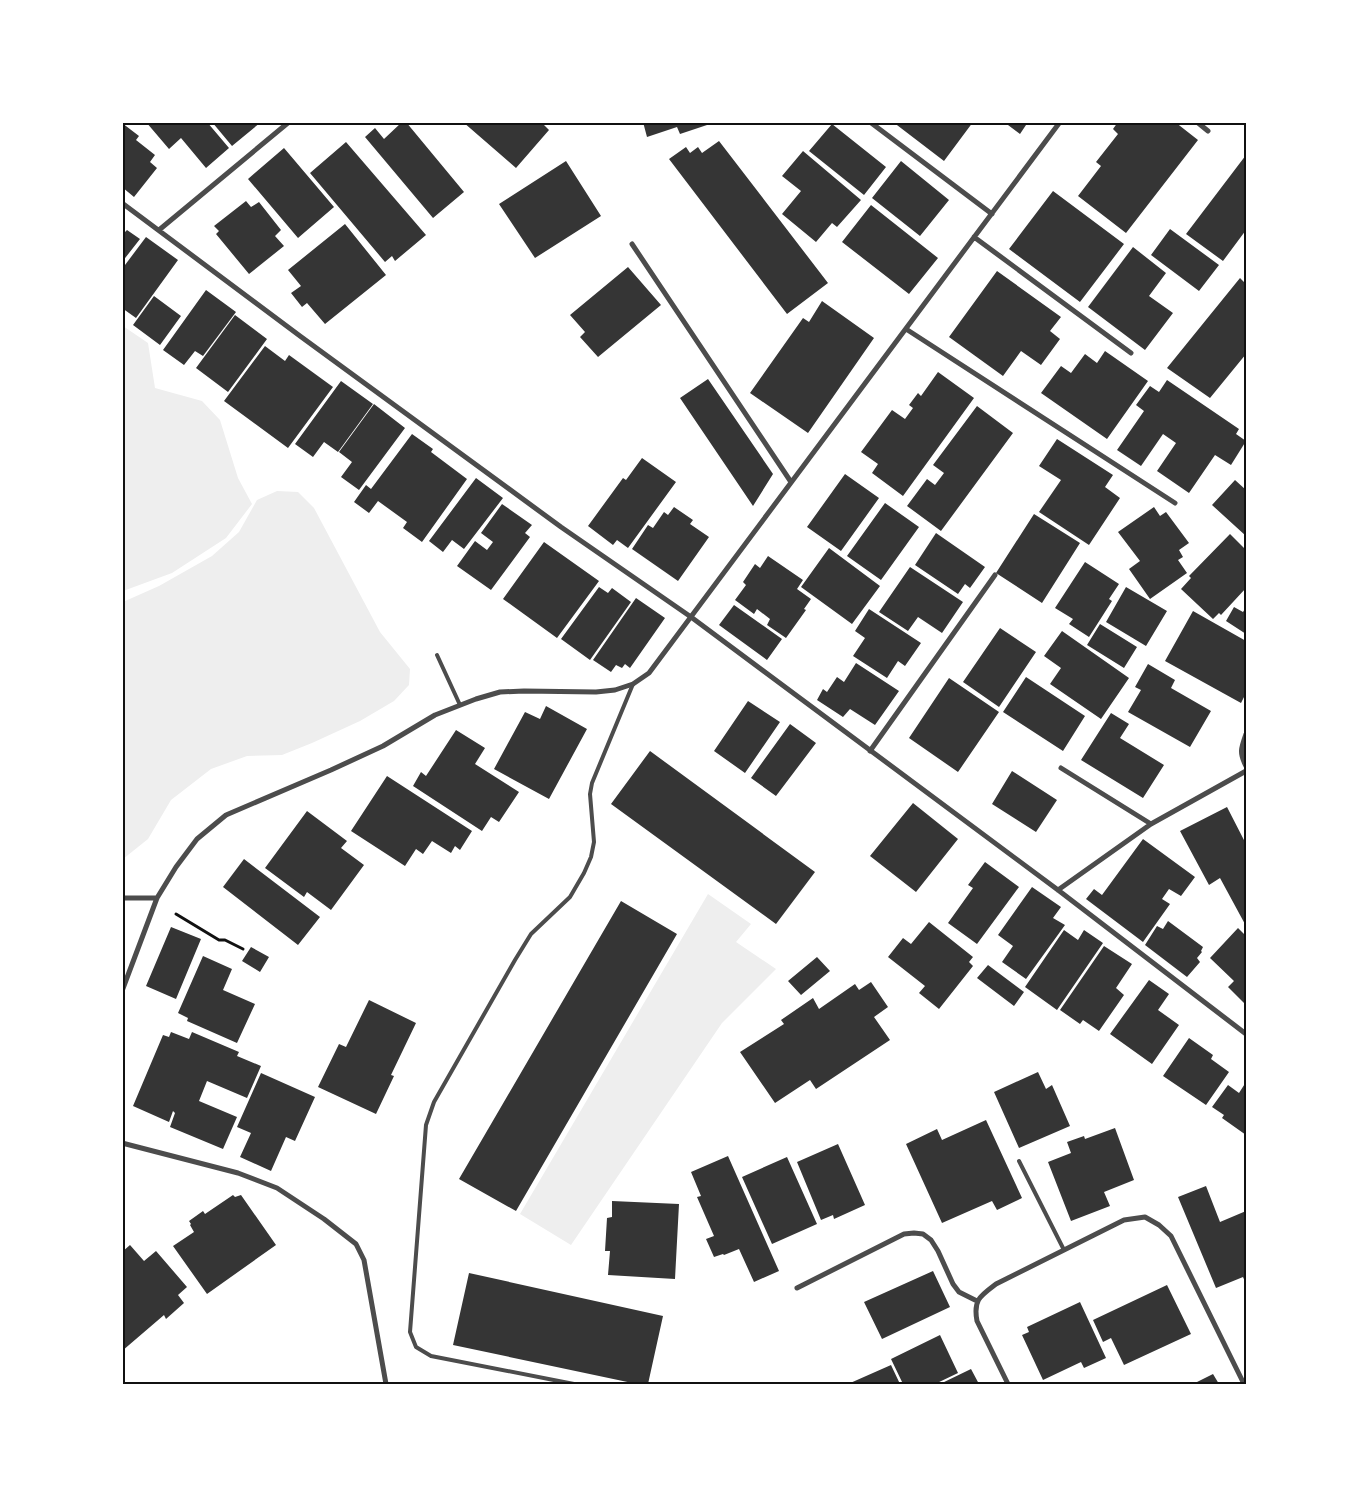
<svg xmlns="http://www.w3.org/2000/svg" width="1369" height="1507" viewBox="0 0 1369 1507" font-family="'Varela Round',sans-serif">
  <rect width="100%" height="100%" fill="#fff"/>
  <!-- green -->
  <path fill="#eee" d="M123,326L148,343L155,388L202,401L220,420L238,478L252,504L226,538L172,573L123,591Z
    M277,491L298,492L314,508L380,632L410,669L409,685L394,701L360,721L312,743L282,755L247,756L211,769L171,800L148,839L123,859V602L159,586L212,556L239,532L257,500Z
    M708,894L751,924L736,942L776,969L722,1023L571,1245L520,1214Z"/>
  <!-- building -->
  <path fill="#353535" d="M146,122H207L229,148L206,168L181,138L169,149Z
    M212,122H261L232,146Z
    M402,122H406L464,192L433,218L365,137L375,128L384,139Z
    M463,122H541L549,130L516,168Z
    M643,122H713V123L680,134L677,127L647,137Z
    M893,122H973L944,161Z
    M1004,122H1028L1020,134Z
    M1118,122H1175L1198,140L1126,233L1078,196L1101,166L1096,162L1118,134L1113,129Z
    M122,123L139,136L136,140L155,155L150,162L157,168L134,197L122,187Z
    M832,124L886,167L864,195L809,151Z
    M719,141L828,283L787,314L669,159L686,147L690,153L698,147L702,153Z
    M346,142L426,235L395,261L392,256L385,262L310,173Z
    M284,148L334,207L298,238L248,179Z
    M803,151L861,200L837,227L832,223L816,242L782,214L801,191L782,176Z
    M1246,155V230L1223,261L1186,234Z
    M566,161L601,216L535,258L499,204Z
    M901,161L949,200L920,236L872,198Z
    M1053,191L1124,244L1080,302L1009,249Z
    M246,201L251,207L259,202L281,230L275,236L284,246L249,274L216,234L219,231L214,226Z
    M871,205L938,258L909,294L842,242Z
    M345,224L386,275L325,324L307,303L302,307L291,293L301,286L288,270Z
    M1170,229L1219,265L1199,291L1151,255Z
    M127,230L140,239L122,262V232L124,233Z
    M146,237L178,260L136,318L122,308V269Z
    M1133,247L1166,273L1149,296L1173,313L1145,350L1088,307Z
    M628,267L661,305L598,357L580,337L585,332L570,315Z
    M997,271L1061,317L1050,331L1060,339L1041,365L1021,351L1003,376L949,337Z
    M1240,278L1246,284V354L1210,398L1167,368Z
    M206,290L236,312L203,356L195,351L184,365L163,350Z
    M154,296L181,316L160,345L133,325Z
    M822,301L874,338L808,433L750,393L803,318L809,322Z
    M235,315L267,339L228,392L196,368Z
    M265,346L285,361L289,355L333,387L288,448L224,401Z
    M1105,351L1148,381L1107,439L1041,393L1061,366L1071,373L1085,354L1097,363Z
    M938,372L974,398L903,496L872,473L878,464L861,452L892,410L905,419L913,408L909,405L918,393L921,396Z
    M708,379L773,474L753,506L680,398Z
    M1167,380L1239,429L1236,434L1246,441L1231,465L1215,455L1189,493L1157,471L1176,443L1163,434L1141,466L1117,450L1144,411L1136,405L1150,386L1159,392Z
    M341,381L373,404L338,452L324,442L313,457L295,444Z
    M374,404L405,428L359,490L341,477L352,462L339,452Z
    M977,406L1013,433L941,531L907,506L927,479L935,485L944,473L933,465Z
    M412,434L433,449L431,452L467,479L422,542L403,528L407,522L378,501L369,513L354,502L366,485L371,489Z
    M1057,439L1113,475L1105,487L1120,498L1089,545L1039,512L1061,480L1039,466Z
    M642,458L676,482L628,548L617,540L613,545L588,526L623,478L626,480Z
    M845,474L879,498L841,551L807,527Z
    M476,478L503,498L464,549L452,540L443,552L429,541Z
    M1235,480L1246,490V536L1212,505Z
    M885,503L919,527L881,580L847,556Z
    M502,504L532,525L525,533L530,537L491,590L457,566L475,541L487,550L493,542L481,533Z
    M674,507L693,520L690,524L709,537L678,581L632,549L648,525L653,528L664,512L668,515Z
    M1154,507L1160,516L1166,512L1189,543L1179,550L1183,557L1178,560L1187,573L1150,599L1129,569L1140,561L1118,532Z
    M1034,514L1080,543L1042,603L996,573Z
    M936,533L985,567L970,588L965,584L958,594L915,565Z
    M1230,534L1246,550V588L1221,615L1219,613L1213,619L1181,589L1191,578L1189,576Z
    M544,542L599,581L557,638L503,599Z
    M829,548L880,586L852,624L801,587Z
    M768,556L803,580L797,589L811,599L804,609L806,610L786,638L767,625L770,619L757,609L754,614L735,600L746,585L743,582L755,564L760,568Z
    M1085,562L1119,584L1109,599L1112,601L1089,637L1069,624L1073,619L1055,608Z
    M910,567L963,602L942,633L918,617L908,631L879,612Z
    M599,587L608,593L612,588L631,602L590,660L561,639Z
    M1126,587L1167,611L1146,646L1106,622Z
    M636,598L665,618L630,668L625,664L622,668L616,665L611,672L593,660Z
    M734,605L782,639L767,660L719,625Z
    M1234,607L1243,612L1246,607V634L1226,621Z
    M869,609L921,643L905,666L898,661L887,678L853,656L865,638L855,631Z
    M1193,611L1246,641V693L1241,703L1165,661Z
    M1100,624L1137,647L1124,668L1087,645Z
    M1000,628L1036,652L999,707L963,682Z
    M1062,631L1129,678L1101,719L1050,684L1061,668L1044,656Z
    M856,663L899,691L875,725L850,709L843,717L817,700L823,689L827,692L837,677L844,682Z
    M1148,664L1175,680L1171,688L1211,711L1190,747L1128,712L1141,690L1135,687Z
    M1026,677L1085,716L1063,751L1003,712Z
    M949,678L999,712L958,772L909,738Z
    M748,701L780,722L745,773L714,751Z
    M546,706L587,729L549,799L494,769L525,712L540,719Z
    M1111,713L1129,724L1120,738L1164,765L1143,798L1081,760Z
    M790,724L816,743L776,796L751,778Z
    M456,730L485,748L475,764L519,792L499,822L491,817L482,831L413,786L421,772L426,776Z
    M650,751L815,872L776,924L611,804Z
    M1012,771L1057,800L1036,832L992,804Z
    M387,776L472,831L460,850L455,846L451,853L432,841L423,854L416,849L405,866L351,831Z
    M913,803L958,839L916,892L870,856Z
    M1227,807L1246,844V926L1220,878L1209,885L1180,831Z
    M307,811L347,841L341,848L364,865L331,910L307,892L304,897L265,868Z
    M1143,839L1195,877L1181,896L1169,889L1162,899L1170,904L1143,942L1086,899L1094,889L1102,895Z
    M244,859L320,917L298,945L223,887Z
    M985,862L1019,887L977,944L948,923L973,888L968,885Z
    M1032,887L1061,907L1053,918L1065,925L1026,979L1002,962L1013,946L998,935Z
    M621,901L677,934L516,1211L459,1179Z
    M1168,921L1203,947L1201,951L1202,952L1197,958L1200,962L1187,977L1145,945L1157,926L1163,929Z
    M929,922L973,957L969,962L973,966L939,1009L919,993L925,986L888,957L903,938L911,944Z
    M171,927L201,939L176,999L146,986Z
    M1238,928L1246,936V1005L1228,987L1234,981L1210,958Z
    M1064,930L1078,940L1084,930L1103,943L1057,1010L1025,987Z
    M1104,946L1132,964L1116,988L1124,995L1099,1031L1083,1020L1080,1024L1060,1010Z
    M251,947L269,957L260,972L242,961Z
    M203,956L232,969L223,990L255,1004L237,1043L187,1021L188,1018L178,1013Z
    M817,957L830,971L801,995L788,981Z
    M988,965L1024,992L1014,1006L977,978Z
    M1149,980L1169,994L1158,1010L1179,1025L1152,1064L1110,1034Z
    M871,982L888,1007L874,1017L890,1040L816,1089L810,1080L775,1103L740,1052L784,1024L781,1020L813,998L819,1009L855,984L859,990Z
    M369,1000L416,1023L391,1075L394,1076L376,1114L318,1087L339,1044L346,1047Z
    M171,1032L189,1039L192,1032L239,1052L237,1056L261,1066L247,1098L207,1081L199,1101L237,1117L223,1149L170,1127L175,1113L173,1111L169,1122L133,1106L163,1035L169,1037Z
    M1189,1038L1213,1055L1211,1059L1229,1072L1206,1105L1163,1076Z
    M1038,1072L1046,1089L1052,1085L1070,1126L1019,1148L994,1092Z
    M261,1073L315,1097L295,1141L286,1137L271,1171L240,1157L251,1133L237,1127Z
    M1246,1082V1135L1222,1118L1224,1115L1212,1107L1228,1085L1239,1093Z
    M986,1120L1022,1198L997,1210L992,1201L942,1223L906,1144L937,1129L942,1140Z
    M1115,1128L1134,1180L1104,1192L1110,1206L1071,1221L1048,1162L1071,1153L1067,1142L1084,1136L1085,1139Z
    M838,1144L865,1205L834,1219L833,1215L821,1220L797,1162Z
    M728,1156L779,1271L754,1282L739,1249L724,1255L723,1254L714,1257L706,1239L714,1236L697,1197L701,1196L691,1172Z
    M787,1157L817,1224L772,1244L742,1177Z
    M1206,1186L1220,1222L1246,1211V1284L1243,1277L1216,1288L1178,1197Z
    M233,1195L235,1197L241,1195L276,1245L207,1294L173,1246L194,1232L190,1225L191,1224L189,1221L203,1211L205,1214Z
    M612,1201L679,1204L675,1279L608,1275L610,1251H605L607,1218L612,1217Z
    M130,1245L144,1261L156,1251L187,1287L178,1295L184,1303L166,1319L164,1315L122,1351V1252Z
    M933,1271L950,1307L882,1339L864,1302Z
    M469,1273L663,1316L648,1384H637L453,1345Z
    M1167,1285L1191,1334L1124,1365L1111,1338L1103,1342L1093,1320Z
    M1080,1302L1106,1358L1084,1368L1081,1362L1043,1380L1022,1335L1029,1332L1027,1327Z
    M940,1335L958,1373L935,1384H903L891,1359Z
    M891,1365L900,1384H848Z
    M971,1369L979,1384H940Z
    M1213,1374L1219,1384H1193Z"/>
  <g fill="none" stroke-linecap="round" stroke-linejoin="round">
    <!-- path -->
    <path stroke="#111" stroke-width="3" d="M176,914L219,940H225L243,949"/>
    <!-- service -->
    <path stroke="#4c4c4c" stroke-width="4" d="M437,655L460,705
      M1019,1161L1064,1250
      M574,1384L431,1356L416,1347L410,1332L426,1125L434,1102L515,960L531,934L570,897L584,873L591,857L594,842L590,794L592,783L633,684"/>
    <!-- minor -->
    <path stroke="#4c4c4c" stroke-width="5" d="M870,122L992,214
      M1197,122L1208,131
      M122,203L300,336L561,527L691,617L1058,890L1246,1034
      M159,230L289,122
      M974,237L1131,353
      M632,244L791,482
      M906,329L1175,503
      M1246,734C1241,748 1239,753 1246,766
      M870,751L995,575
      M1061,768L1151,824
      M1058,890L1151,824L1246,771
      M122,898H157
      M122,991L157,898L176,867L197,839L226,815L331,770L383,746L435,715L476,699L500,692L524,691L596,692L615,690L633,684L649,673L1060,122
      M122,1143L238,1173L277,1188L324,1219L356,1244L364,1260L386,1384
      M797,1288L904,1234L914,1233L923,1234L931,1240L938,1251L953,1284L959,1292L977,1301
      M1008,1384L977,1321C973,1300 980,1296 996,1284L1124,1220L1145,1217L1159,1225L1171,1236L1244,1384"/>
  </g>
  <!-- border -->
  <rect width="1369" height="1507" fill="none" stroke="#ffffff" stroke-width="248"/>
  <rect x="124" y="124" width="1121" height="1259" fill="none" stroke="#111" stroke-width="2"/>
</svg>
